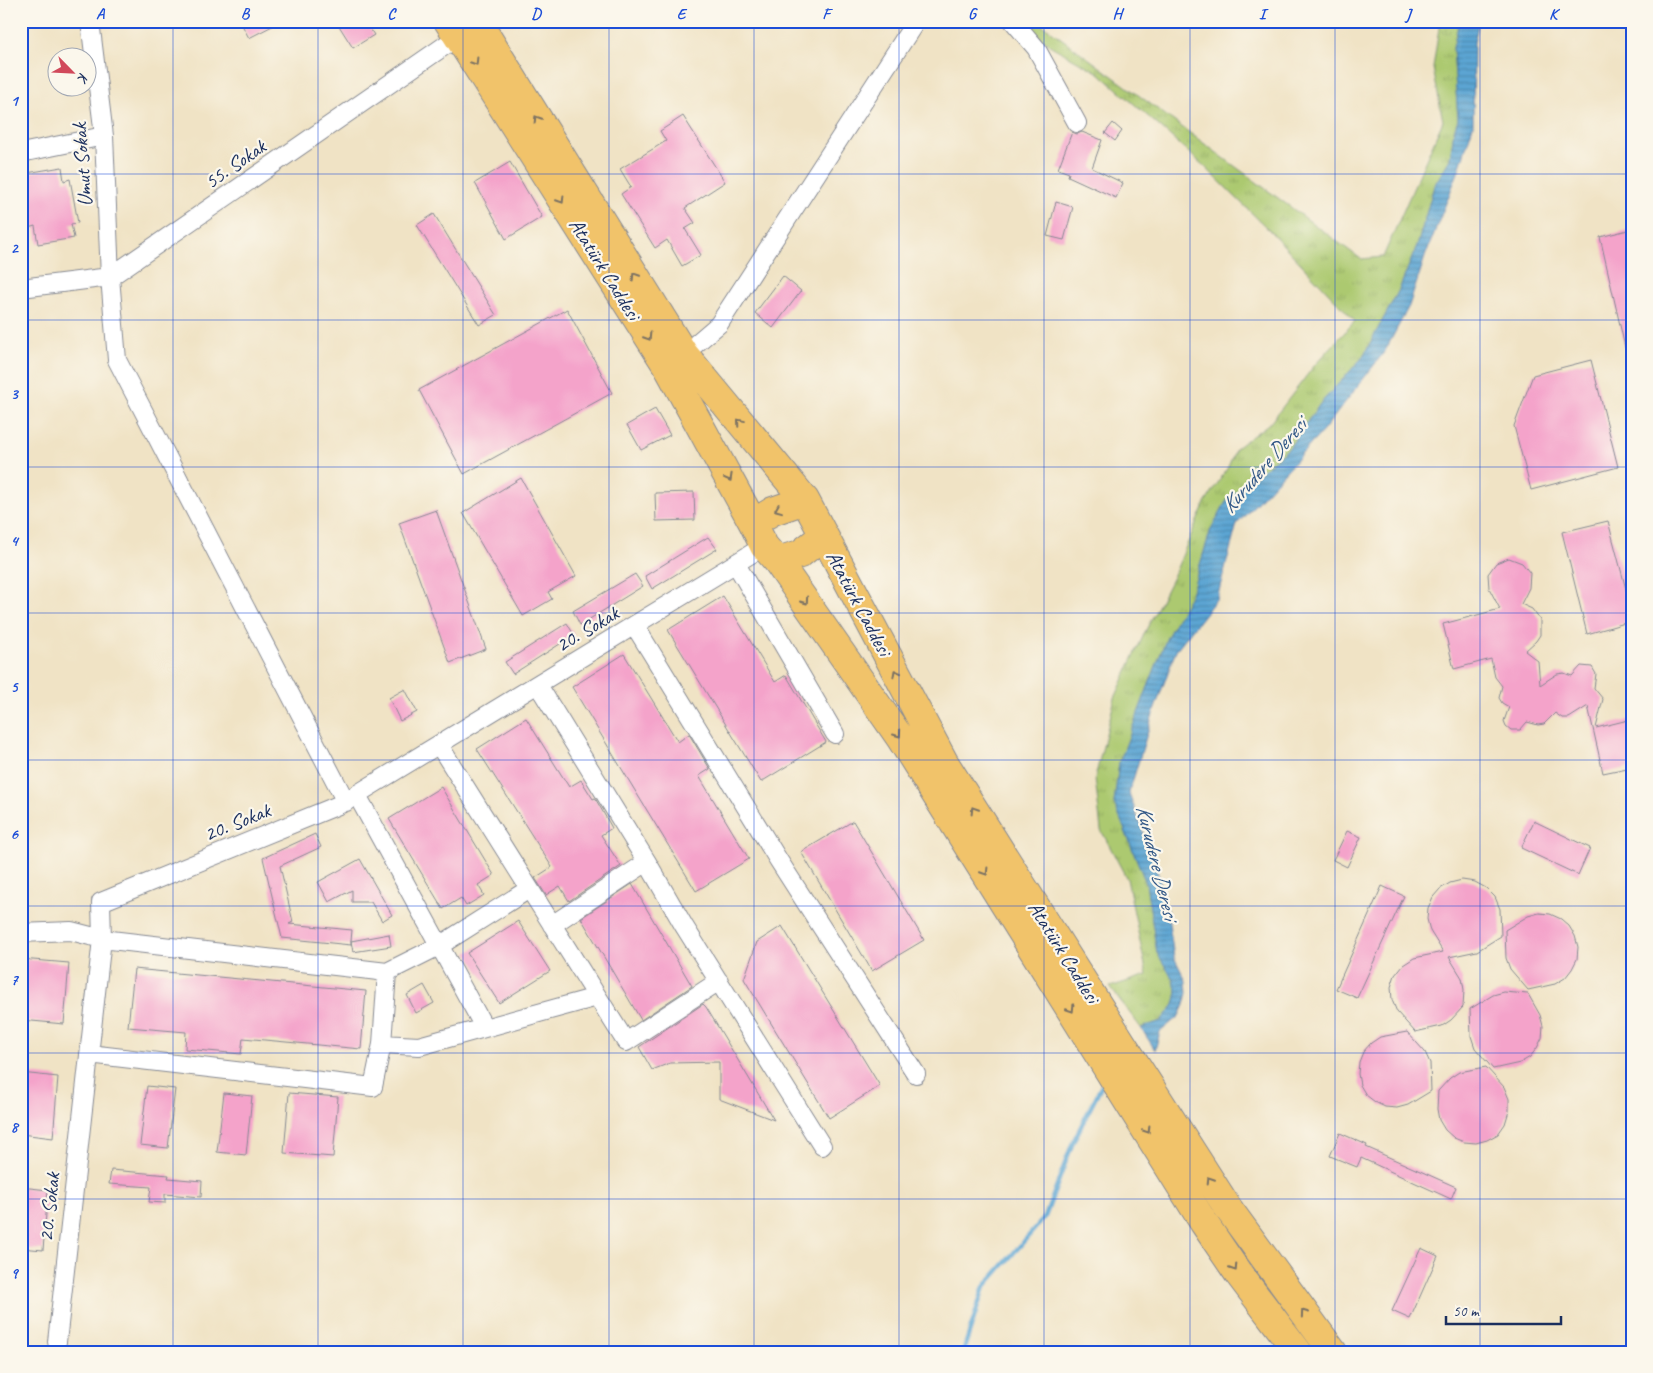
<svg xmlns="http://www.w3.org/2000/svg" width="1653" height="1373" viewBox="0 0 1653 1373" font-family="Caveat,sans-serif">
  <defs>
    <pattern id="grass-tufts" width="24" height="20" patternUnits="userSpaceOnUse" patternTransform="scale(1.25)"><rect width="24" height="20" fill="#acc970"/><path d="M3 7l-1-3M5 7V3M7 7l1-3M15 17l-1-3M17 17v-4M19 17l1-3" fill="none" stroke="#93ad63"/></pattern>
    <pattern id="water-rules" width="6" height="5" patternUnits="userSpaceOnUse" patternTransform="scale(1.25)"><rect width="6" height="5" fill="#5ca5d3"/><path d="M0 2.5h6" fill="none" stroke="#4b87ae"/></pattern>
  </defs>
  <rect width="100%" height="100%" fill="#fbf7ec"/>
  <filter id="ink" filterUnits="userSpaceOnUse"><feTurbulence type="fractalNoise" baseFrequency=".02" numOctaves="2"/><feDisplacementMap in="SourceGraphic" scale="10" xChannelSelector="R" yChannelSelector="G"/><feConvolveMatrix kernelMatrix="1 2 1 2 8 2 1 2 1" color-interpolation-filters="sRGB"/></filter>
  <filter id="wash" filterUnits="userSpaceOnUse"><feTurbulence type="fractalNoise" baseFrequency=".0096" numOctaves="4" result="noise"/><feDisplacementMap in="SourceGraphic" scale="20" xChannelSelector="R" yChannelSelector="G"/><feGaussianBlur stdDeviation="1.12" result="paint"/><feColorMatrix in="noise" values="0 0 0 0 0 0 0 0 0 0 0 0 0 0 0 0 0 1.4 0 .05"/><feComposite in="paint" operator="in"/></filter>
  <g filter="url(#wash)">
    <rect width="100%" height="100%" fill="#f0e3c5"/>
    <!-- grass -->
    <path fill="url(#grass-tufts)" stroke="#647c67" d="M1440,21H1459L1453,48L1458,119L1454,131L1450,159L1434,186L1418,243L1399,290L1362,358L1320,404L1289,448L1227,500L1211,529L1191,594L1167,637L1119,763L1114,803L1146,883L1157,953L1173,979L1177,992L1174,1005L1161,1021L1141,1028L1110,987L1147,975L1127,879L1101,830L1095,778L1115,698L1145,632L1173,577L1204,505L1228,467L1236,448L1271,422L1314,366L1355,321L1271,232L1204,166L1099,73L1051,46L1030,28L1039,22L1361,259L1383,257L1443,121L1433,68Z"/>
    <!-- water -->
    <path fill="url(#water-rules)" stroke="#3c6a98" d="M1459,21H1479L1474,43L1473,126L1459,170L1426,254L1409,306L1385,351L1323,431L1237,524L1217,598L1176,650L1153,714L1129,793L1159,877L1167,910L1174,957L1186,981L1187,993L1184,1005L1179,1016L1160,1032L1155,1050L1141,1028L1161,1021L1174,1005L1177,992L1173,979L1157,953L1146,883L1114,803L1119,763L1167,637L1191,594L1211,529L1227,500L1289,448L1320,404L1362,358L1399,290L1418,243L1434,186L1450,159L1454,131L1458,119L1453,48Z"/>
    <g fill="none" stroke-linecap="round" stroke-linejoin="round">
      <!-- stream -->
      <path stroke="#5ca5d3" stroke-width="4.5" d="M963,1352L984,1287L1045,1217L1073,1142L1102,1085"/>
    </g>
    <g id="blocks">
      <!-- building -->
      <path fill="#f4a3ca" d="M240,21H282L249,38Z
        M336,21H365L374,35L353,48Z
        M683,116L725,182L685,208L695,223L685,229L701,255L682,266L667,240L655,248L621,194L631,187L620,169L666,141L660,131Z
        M1113,123L1122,131L1115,141L1105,133Z
        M1072,132L1077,134L1082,132L1102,140L1092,168L1123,183L1116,198L1068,176L1069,173L1058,169Z
        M510,162L542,217L506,239L475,183Z
        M62,167L64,181L70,179L78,223L71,224L74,238L38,244L35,226L28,228L22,190L29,188L27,173Z
        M1056,202L1073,207L1064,240L1047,236Z
        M434,214L496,315L479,325L417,225Z
        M1632,229V355L1627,356L1600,237Z
        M783,276L801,291L773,328L755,313Z
        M567,309L612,393L464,474L419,390Z
        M1591,360L1618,467L1531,490L1514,426L1533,375Z
        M655,409L670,435L641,450L627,425Z
        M521,478L576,576L548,592L552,599L523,616L463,513Z
        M694,492L695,520L656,521L655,493Z
        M436,510L486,649L450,663L399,523Z
        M1608,521L1632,612V621L1587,634L1562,532Z
        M708,537L717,549L652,589L645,576Z
        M1509,558L1522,563L1530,573L1529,588L1521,604L1532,609L1540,620V635L1536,641L1525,651L1538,661L1540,685L1557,674L1564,673L1572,676L1581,666L1592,667L1596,674L1594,688L1603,699L1596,728L1632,719V767L1603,773L1588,706L1569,718H1562L1555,713L1544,724L1538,725L1527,722L1520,730H1511L1506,726L1504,721L1509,707L1502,703L1499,698L1502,686L1495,677L1491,659L1454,669L1443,624L1500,609L1489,588L1488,574L1496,563Z
        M635,574L643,586L580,625L573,611Z
        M723,596L775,682L786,675L826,742L761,782L668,630Z
        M567,623L574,635L513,674L505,662Z
        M624,654L678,742L689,734L710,769L699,776L749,859L696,891L572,687Z
        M405,689L417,712L400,721L389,698Z
        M526,718L569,787L581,780L593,799L595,798L612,828L601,835L621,866L569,901L560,886L546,895L535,878L552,867L477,749Z
        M441,787L494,875L478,885L484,895L466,906L461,898L443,909L389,819Z
        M853,821L924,940L872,971L801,852Z
        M1534,821L1590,848L1578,875L1521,848Z
        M1347,831L1361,837L1347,867L1333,860Z
        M315,834L321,847L280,866L293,922L289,924L352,930L351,941L389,934L391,946L353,952L351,941V945L282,938L263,858Z
        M360,859L392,915L382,921L371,902H352V890L329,902L318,882Z
        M1462,880L1475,882L1486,888L1495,897L1500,909L1501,936L1477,951L1449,957L1462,978L1464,990L1463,1007L1451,1020L1442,1026L1415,1032L1397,1012L1392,1000L1391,987L1395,975L1403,965L1414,958L1443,952L1430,931L1427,919L1428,908L1433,897L1440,889L1450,883Z
        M632,884L692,986L641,1020L581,918Z
        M1382,886L1404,896L1357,998L1336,989Z
        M1539,913L1550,914L1561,919L1569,926L1575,936L1578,947L1577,959L1572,969L1565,978L1555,984L1528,990L1510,969L1506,958L1505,930L1528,916Z
        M518,921L550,971L499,1003L467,953Z
        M782,926L880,1086L829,1118L744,979L757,942Z
        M21,959L69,963L64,1024L21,1020Z
        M134,969L366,991L361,1049L243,1038L241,1054L185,1049L186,1032L128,1027Z
        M424,985L434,1003L416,1013L407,995Z
        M1504,992L1528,994L1540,1015L1543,1026L1542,1038L1537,1048L1530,1057L1520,1063L1493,1069L1475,1048L1471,1036L1470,1009L1493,995Z
        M703,1004L706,1007L774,1120L719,1099V1062L670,1063L652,1070L639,1047Z
        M1407,1032L1425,1052L1430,1063L1431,1091L1408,1105L1397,1108L1385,1107L1375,1102L1366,1095L1360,1085L1358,1074L1359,1062L1363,1052L1371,1043L1380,1037Z
        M1486,1067L1504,1087L1509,1099V1111L1505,1124L1498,1134L1487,1140L1476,1143L1464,1142L1454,1138L1445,1130L1439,1120L1437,1109L1438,1091L1450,1078L1459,1072Z
        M21,1073L58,1077L53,1138L21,1134Z
        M147,1086L175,1089L168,1148L140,1145Z
        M224,1093L252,1096L246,1155L217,1152Z
        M289,1093L338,1097L333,1157L284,1153Z
        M1340,1133L1367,1145L1366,1147L1456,1187L1451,1199L1361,1158L1357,1167L1330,1156Z
        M111,1170L169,1175L168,1178L202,1181L201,1197L165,1194V1203L149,1202L151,1187L109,1184Z
        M21,1187L48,1190L43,1250L21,1248Z
        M1421,1248L1438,1256L1410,1319L1392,1311Z"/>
    </g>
  </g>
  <g filter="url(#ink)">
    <use href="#blocks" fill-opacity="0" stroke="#868992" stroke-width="1"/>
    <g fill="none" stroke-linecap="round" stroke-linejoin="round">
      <defs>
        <path id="street" d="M90,21L104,136L110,277L117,360L346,802
          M1013,21L1036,48L1077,123
          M21,153L104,136
          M21,288L110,277L466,31
          M684,354L719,324L916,21
          M736,564L835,734
          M635,626L779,861L916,1074
          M538,685L647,862L684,926L822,1146
          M439,745L626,1042L719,981
          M357,795L484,1027
          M552,925L647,862
          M21,933L71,931L102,939L387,972L439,946L529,889
          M382,1044L419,1046L597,997
          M89,1054L373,1087L382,1044L387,972
          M57,1342L102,939L101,902L341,804L764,546"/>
        <path id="primary" d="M448,21L669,369L753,523L764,546L777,561L901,739L1204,1223L1238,1273L1298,1352
          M477,21L684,354L805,500L944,762L1122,1043L1228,1208L1333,1352
          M753,523L773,511L805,500
          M777,561L800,554L823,536"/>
      </defs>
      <!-- street casing -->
      <use href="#street" stroke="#868992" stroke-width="20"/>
      <!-- primary casing -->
      <use href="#primary" stroke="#868992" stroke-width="30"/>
      <!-- street -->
      <use href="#street" stroke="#fff" stroke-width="18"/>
      <!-- primary -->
      <use href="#primary" stroke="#f1c36a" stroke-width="28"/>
    </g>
    <!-- one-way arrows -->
    <defs><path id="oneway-chevron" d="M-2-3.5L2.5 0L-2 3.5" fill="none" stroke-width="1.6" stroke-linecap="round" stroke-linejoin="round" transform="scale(1.25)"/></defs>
    <g stroke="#7b7263">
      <use href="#oneway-chevron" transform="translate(475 62) rotate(58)"/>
      <use href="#oneway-chevron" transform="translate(537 119) rotate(-122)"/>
      <use href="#oneway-chevron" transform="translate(561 200) rotate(58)"/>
      <use href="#oneway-chevron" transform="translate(635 276) rotate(-122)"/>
      <use href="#oneway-chevron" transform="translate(648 337) rotate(58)"/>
      <use href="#oneway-chevron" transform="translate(740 422) rotate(-130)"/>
      <use href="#oneway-chevron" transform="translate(729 478) rotate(61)"/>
      <use href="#oneway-chevron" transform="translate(778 509) rotate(158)"/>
      <use href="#oneway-chevron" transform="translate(805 601) rotate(55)"/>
      <use href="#oneway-chevron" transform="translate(896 673) rotate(-118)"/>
      <use href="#oneway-chevron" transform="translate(898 734) rotate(55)"/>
      <use href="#oneway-chevron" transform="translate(974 810) rotate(-122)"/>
      <use href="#oneway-chevron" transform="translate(985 872) rotate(58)"/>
      <use href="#oneway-chevron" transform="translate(1071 1009) rotate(58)"/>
      <use href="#oneway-chevron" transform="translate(1147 1130) rotate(58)"/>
      <use href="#oneway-chevron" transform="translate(1210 1180) rotate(-123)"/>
      <use href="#oneway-chevron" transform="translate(1234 1268) rotate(57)"/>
      <use href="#oneway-chevron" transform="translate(1304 1313) rotate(-125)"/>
    </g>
  </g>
  <!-- grid -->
  <path fill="none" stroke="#1d4ed8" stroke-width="1" stroke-opacity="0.55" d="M173,21V1352M318,21V1352M463,21V1352M609,21V1352M754,21V1352M899,21V1352M1044,21V1352M1190,21V1352M1335,21V1352M1480,21V1352M21,174H1632M21,320H1632M21,467H1632M21,613H1632M21,760H1632M21,906H1632M21,1053H1632M21,1199H1632"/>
  <g text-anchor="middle" stroke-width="4.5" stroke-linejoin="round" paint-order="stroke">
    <!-- street labels -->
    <g font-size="21" fill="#1b2f5e" stroke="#fbf7ec">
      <text transform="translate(235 164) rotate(-35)" y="7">55. Sokak</text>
      <text transform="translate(82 165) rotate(-94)" y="7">Umut Sokak</text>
      <text transform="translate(605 269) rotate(58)" y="7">Atatürk Caddesi</text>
      <text transform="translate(859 603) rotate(62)" y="7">Atatürk Caddesi</text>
      <text transform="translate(587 629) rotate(-31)" y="7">20. Sokak</text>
      <text transform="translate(237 822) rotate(-22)" y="7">20. Sokak</text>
      <text transform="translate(1064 952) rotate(58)" y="7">Atatürk Caddesi</text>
      <text transform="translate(49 1207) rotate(-84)" y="7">20. Sokak</text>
    </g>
    <!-- water labels -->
    <g font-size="22" font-style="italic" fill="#325887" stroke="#fbf7ec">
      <text transform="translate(1263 465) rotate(-49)" y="8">Kurudere Deresi</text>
      <text transform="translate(1158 862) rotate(76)" y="8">Kurudere Deresi</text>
    </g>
  </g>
  <!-- margin -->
  <rect width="1653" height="1373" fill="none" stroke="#fbf7ec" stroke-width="55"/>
  <!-- north arrow -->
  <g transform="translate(72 72) rotate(114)"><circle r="24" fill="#fbf7ec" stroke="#a1a7b3"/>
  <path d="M0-4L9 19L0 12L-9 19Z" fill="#d1495b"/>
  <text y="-8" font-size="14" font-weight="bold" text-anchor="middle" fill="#1b2f5e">K</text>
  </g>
  <!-- scale -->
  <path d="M1446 1316v8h115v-8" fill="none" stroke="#1b2f5e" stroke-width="2.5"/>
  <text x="1453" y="1316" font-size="15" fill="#1b2f5e" stroke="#fbf7ec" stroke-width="4" paint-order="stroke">50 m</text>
  <rect x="28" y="28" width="1598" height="1318" fill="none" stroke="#1d4ed8" stroke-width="2"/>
  <g font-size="16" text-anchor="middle" font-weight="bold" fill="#1d4ed8">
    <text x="100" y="19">A</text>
    <text x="245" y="19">B</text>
    <text x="391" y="19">C</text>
    <text x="536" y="19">D</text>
    <text x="681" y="19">E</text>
    <text x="826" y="19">F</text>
    <text x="972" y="19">G</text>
    <text x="1117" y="19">H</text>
    <text x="1262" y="19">I</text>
    <text x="1408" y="19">J</text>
    <text x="1553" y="19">K</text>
    <text x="14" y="106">1</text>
    <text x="14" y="253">2</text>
    <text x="14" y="399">3</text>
    <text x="14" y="546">4</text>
    <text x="14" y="692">5</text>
    <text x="14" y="839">6</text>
    <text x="14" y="985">7</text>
    <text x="14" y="1132">8</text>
    <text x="14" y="1278">9</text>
  </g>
</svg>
